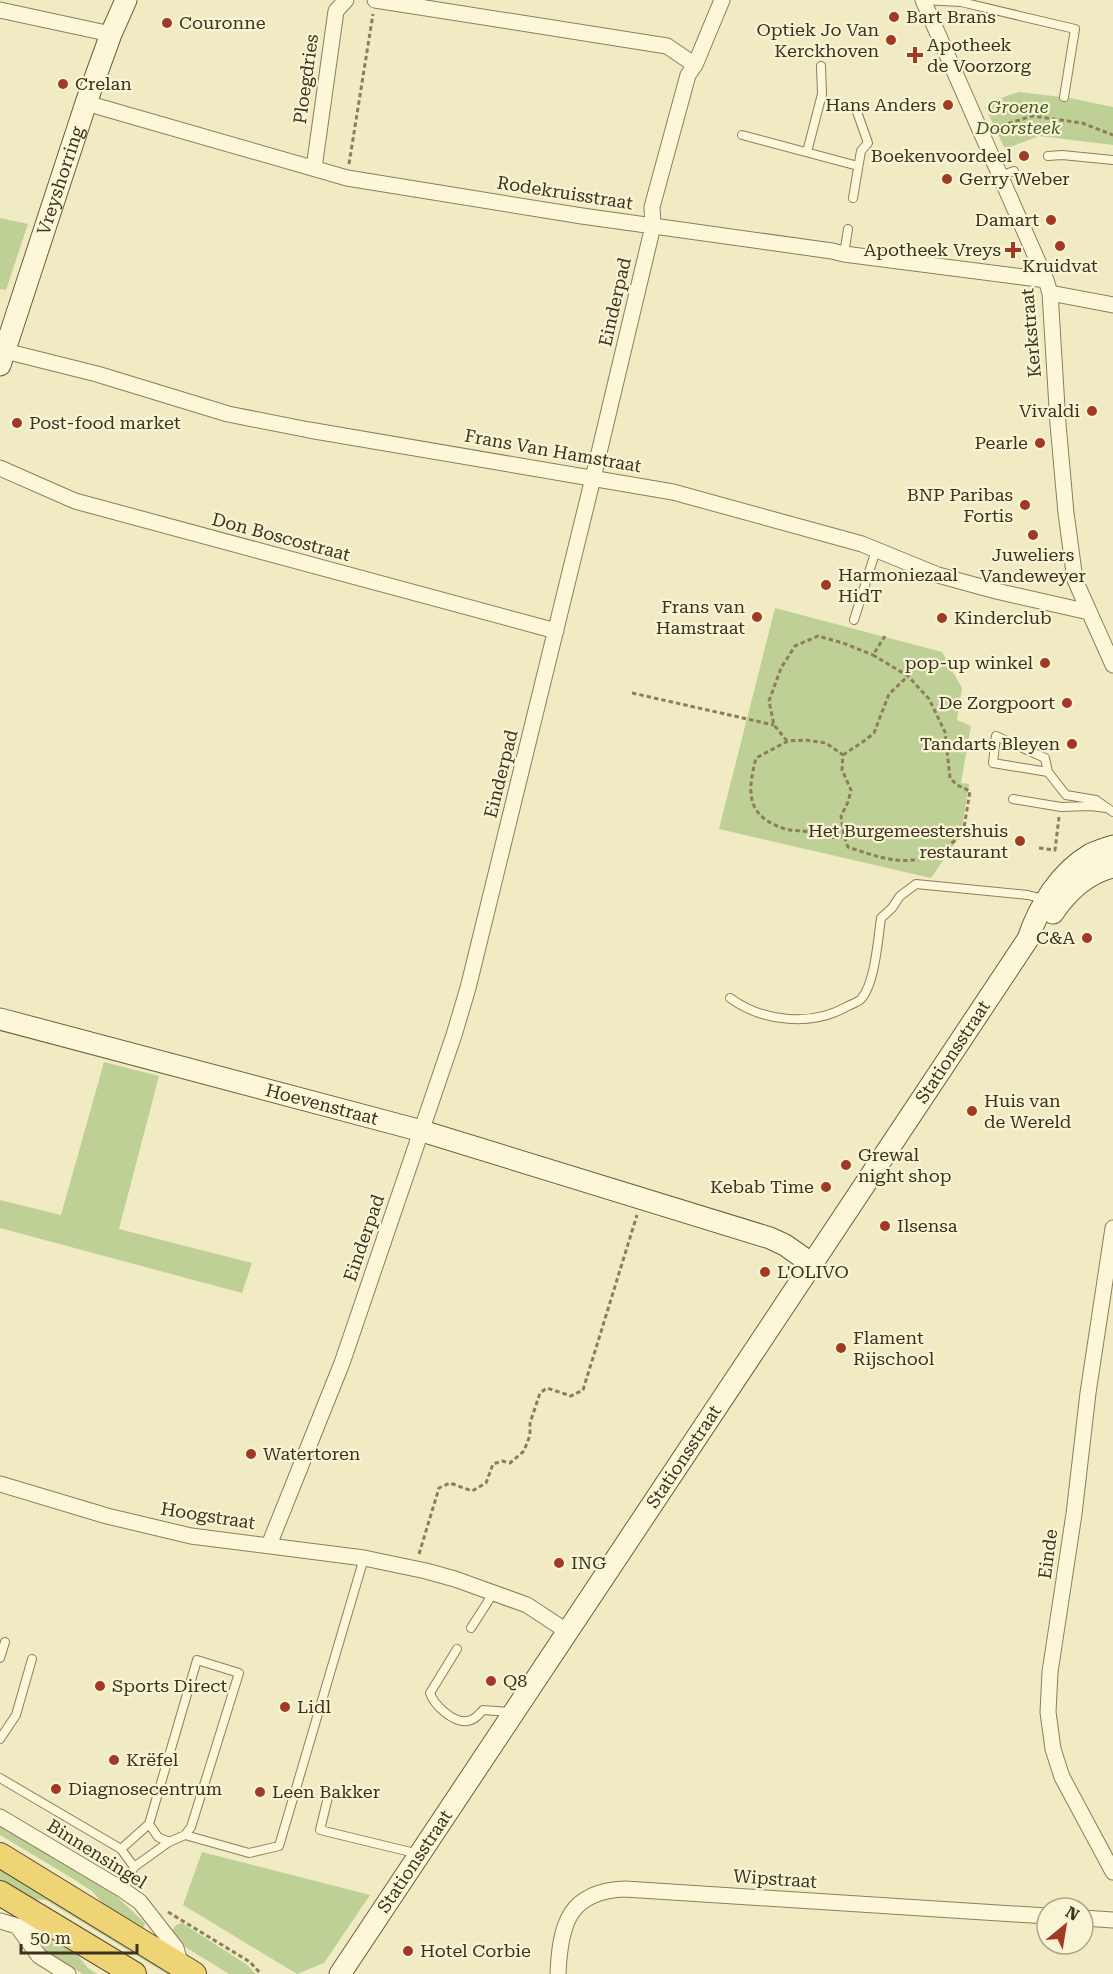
<svg xmlns="http://www.w3.org/2000/svg" width="1113" height="1974" viewBox="0 0 1113 1974" font-family="'Roboto Serif',serif">
  <rect width="100%" height="100%" fill="#f1ebc4"/>
  <!-- green -->
  <path fill="#bfd097" d="M1019,92L1070,98L1113,107V145L1039,136L1005,149L985,107L1006,96Z
    M0,218L28,224L6,290L0,289Z
    M775,608L942,652L962,688L957,720L971,726L961,783L969,784L961,834L931,878L719,829Z
    M104,1062L159,1076L119,1229L252,1263L242,1293L0,1228V1200L61,1215Z
    M0,1824L113,1893L145,1923L143,1928L104,1905L93,1892L75,1880L0,1835Z
    M202,1852L370,1895L324,1963L297,1974L183,1905Z
    M0,1866L177,1974H167L46,1900L28,1899L0,1882Z
    M182,1923L246,1964L256,1974H229L174,1940L171,1932L176,1925Z
    M47,1937L74,1951L88,1968L97,1974H83L46,1952L39,1943Z"/>
  <g fill="none" stroke-linecap="round" stroke-linejoin="round">
    <defs>
      <path id="service" d="M923,0L961,2L1075,29L1064,97
        M742,135L858,166
        M807,152L822,94L821,66
        M1048,156L1062,155L1113,160
        M1000,176L1014,171
        M853,198L861,151L868,143L856,109
        M844,254L848,229
        M854,620L876,550
        M1048,772L1045,758L996,736L993,763L1048,772L1066,795L1096,800L1113,812
        M1013,799L1061,807L1091,806L1106,808
        M730,998C763,1022 812,1027 848,1006C852,1004 858,1002 861,999C875,984 878,939 881,918L892,908L900,896L916,884L1028,895L1043,899
        M471,1628L494,1592
        M457,1649L430,1693C434,1705 453,1723 467,1721C475,1720 478,1715 483,1710L510,1712
        M0,1658L5,1642
        M0,1739L16,1715L32,1659
        M0,1778L121,1849L149,1824L197,1660L239,1673L191,1827L185,1835L169,1842L134,1867L123,1890
        M329,1793L320,1830L419,1854
        M149,1824L158,1837L169,1842
        M185,1835L249,1853L279,1846L364,1558
        M121,1849L134,1867"/>
      <path id="minor" d="M375,0L667,46L695,65
        M923,0L1046,280L1050,293L1058,424L1066,513L1075,580L1113,665
        M0,10L111,34
        M86,103L347,178L582,216L832,251L844,254L1046,280
        M314,168L336,11L346,0
        M1050,293L1113,305
        M5,351L97,374L228,414L309,430L673,492L862,544L938,575L996,591L1089,612
        M0,468L75,501L556,631
        M1113,1228L1088,1393L1074,1514L1050,1672L1048,1712L1053,1749L1062,1777L1113,1872
        M0,1484L107,1516L191,1536L364,1558L426,1571L455,1579L527,1605L568,1632
        M269,1545L342,1363L454,1035L468,988L593,478L653,226L652,207L688,75L695,65L722,0
        M0,1817L123,1890L140,1902L176,1948L181,1966
        M1083,1918L1113,1920
        M0,1921L17,1926L53,1928
        M17,1926L39,1956L68,1974
        M558,1974C560,1924 569,1891 625,1889L1047,1916"/>
      <g id="secondary">
        <path id="s1" d="M0,365L86,103L111,34L126,0"/>
        <path d="M1053,913C1068,891 1087,873 1113,867"/>
        <path id="s2" d="M0,1019L422,1131L770,1238L785,1245L812,1264"/>
        <path id="s3" d="M340,1974L1028,939C1039,906 1060,872 1091,854C1098,851 1106,848 1113,846"/>
      </g>
      <path id="trunk" d="M0,1855L194,1974
        M0,1893L134,1974"/>
    </defs>
    <!-- service casing -->
    <use href="#service" stroke="#8d7e59" stroke-width="10"/>
    <!-- minor casing -->
    <use href="#minor" stroke="#8d7e59" stroke-width="17"/>
    <!-- secondary casing -->
    <use href="#secondary" stroke="#6f5e3c" stroke-width="23"/>
    <!-- trunk casing -->
    <use href="#trunk" stroke="#5b4a2d" stroke-width="26"/>
    <!-- path -->
    <path stroke="#8d7e59" stroke-width="3" stroke-dasharray="4.5 3" stroke-linecap="butt" d="M994,128L1032,116L1082,123L1113,135
      M349,164L373,14
      M632,693L774,725
      M787,741L774,725L769,701L781,668L795,646L818,636L843,643L873,655
      M843,755L864,741L874,733L889,694L908,676L873,655L885,636
      M844,836C831,840 820,835 808,832C800,830 792,831 785,829C746,816 747,793 756,758L788,741L805,740L826,743L843,755L842,770L851,790L848,802L841,816L844,836L848,847C897,864 922,870 963,834L970,791L957,785L950,778L945,732L929,699L908,676
      M1039,848L1055,850L1059,817
      M419,1554L439,1488L450,1483L472,1491L486,1483L493,1464L502,1461L510,1463L524,1451L530,1435V1423L540,1393L547,1388L571,1396L583,1390L637,1215
      M168,1912L250,1962L261,1974"/>
    <!-- service -->
    <use href="#service" stroke="#fbf7d8" stroke-width="8"/>
    <!-- minor -->
    <use href="#minor" stroke="#fbf7d8" stroke-width="15"/>
    <!-- secondary -->
    <use href="#secondary" stroke="#fbf7d8" stroke-width="21"/>
    <!-- trunk -->
    <use href="#trunk" stroke="#eed475" stroke-width="24"/>
  </g>
  <!-- markers -->
  <g fill="#a03a25" stroke="#f8f4d4" stroke-width="2">
    <circle cx="894" cy="17" r="6"/>
    <circle cx="167" cy="23" r="6"/>
    <circle cx="891" cy="40" r="6"/>
    <path d="M912 46h6v6h6v6h-6v6h-6v-6h-6v-6h6z"/>
    <circle cx="63" cy="84" r="6"/>
    <circle cx="948" cy="105" r="6"/>
    <circle cx="1024" cy="156" r="6"/>
    <circle cx="947" cy="179" r="6"/>
    <circle cx="1051" cy="220" r="6"/>
    <circle cx="1060" cy="246" r="6"/>
    <path d="M1010 241h6v6h6v6h-6v6h-6v-6h-6v-6h6z"/>
    <circle cx="1092" cy="411" r="6"/>
    <circle cx="17" cy="423" r="6"/>
    <circle cx="1040" cy="443" r="6"/>
    <circle cx="1025" cy="505" r="6"/>
    <circle cx="1033" cy="535" r="6"/>
    <circle cx="826" cy="585" r="6"/>
    <circle cx="757" cy="617" r="6"/>
    <circle cx="942" cy="618" r="6"/>
    <circle cx="1045" cy="663" r="6"/>
    <circle cx="1067" cy="703" r="6"/>
    <circle cx="1072" cy="744" r="6"/>
    <circle cx="1020" cy="841" r="6"/>
    <circle cx="1087" cy="938" r="6"/>
    <circle cx="972" cy="1111" r="6"/>
    <circle cx="846" cy="1165" r="6"/>
    <circle cx="826" cy="1187" r="6"/>
    <circle cx="885" cy="1226" r="6"/>
    <circle cx="765" cy="1272" r="6"/>
    <circle cx="841" cy="1348" r="6"/>
    <circle cx="251" cy="1454" r="6"/>
    <circle cx="559" cy="1563" r="6"/>
    <circle cx="491" cy="1681" r="6"/>
    <circle cx="100" cy="1686" r="6"/>
    <circle cx="285" cy="1707" r="6"/>
    <circle cx="114" cy="1760" r="6"/>
    <circle cx="56" cy="1789" r="6"/>
    <circle cx="260" cy="1792" r="6"/>
    <circle cx="408" cy="1951" r="6"/>
  </g>
  <g text-anchor="middle" stroke-width="4.5" stroke-linejoin="round" paint-order="stroke">
    <!-- poi labels -->
    <g font-size="18" fill="#3c321e" stroke="#f8f4d4" text-anchor="start">
      <text x="906" y="23">Bart Brans</text>
      <text x="179" y="29">Couronne</text>
      <text x="879" y="36" text-anchor="end">Optiek Jo Van<tspan x="879" dy="21">Kerckhoven</tspan></text>
      <text x="927" y="51">Apotheek<tspan x="927" dy="21">de Voorzorg</tspan></text>
      <text x="75" y="90">Crelan</text>
      <text x="936" y="111" text-anchor="end">Hans Anders</text>
      <text x="1012" y="162" text-anchor="end">Boekenvoordeel</text>
      <text x="959" y="185">Gerry Weber</text>
      <text x="1039" y="226" text-anchor="end">Damart</text>
      <text x="1001" y="256" text-anchor="end">Apotheek Vreys</text>
      <text x="1060" y="272" text-anchor="middle">Kruidvat</text>
      <text x="1080" y="417" text-anchor="end">Vivaldi</text>
      <text x="29" y="429">Post-food market</text>
      <text x="1028" y="449" text-anchor="end">Pearle</text>
      <text x="1013" y="501" text-anchor="end">BNP Paribas<tspan x="1013" dy="21">Fortis</tspan></text>
      <text x="1033" y="561" text-anchor="middle">Juweliers<tspan x="1033" dy="21">Vandeweyer</tspan></text>
      <text x="838" y="581">Harmoniezaal<tspan x="838" dy="21">HidT</tspan></text>
      <text x="745" y="613" text-anchor="end">Frans van<tspan x="745" dy="21">Hamstraat</tspan></text>
      <text x="954" y="624">Kinderclub</text>
      <text x="1033" y="669" text-anchor="end">pop-up winkel</text>
      <text x="1055" y="709" text-anchor="end">De Zorgpoort</text>
      <text x="1060" y="750" text-anchor="end">Tandarts Bleyen</text>
      <text x="1008" y="837" text-anchor="end">Het Burgemeestershuis<tspan x="1008" dy="21">restaurant</tspan></text>
      <text x="1075" y="944" text-anchor="end">C&amp;A</text>
      <text x="984" y="1107">Huis van<tspan x="984" dy="21">de Wereld</tspan></text>
      <text x="858" y="1161">Grewal<tspan x="858" dy="21">night shop</tspan></text>
      <text x="814" y="1193" text-anchor="end">Kebab Time</text>
      <text x="897" y="1232">Ilsensa</text>
      <text x="777" y="1278">L'OLIVO</text>
      <text x="853" y="1344">Flament<tspan x="853" dy="21">Rijschool</tspan></text>
      <text x="263" y="1460">Watertoren</text>
      <text x="571" y="1569">ING</text>
      <text x="503" y="1687">Q8</text>
      <text x="112" y="1692">Sports Direct</text>
      <text x="297" y="1713">Lidl</text>
      <text x="126" y="1766">Krëfel</text>
      <text x="68" y="1795">Diagnosecentrum</text>
      <text x="272" y="1798">Leen Bakker</text>
      <text x="420" y="1957">Hotel Corbie</text>
    </g>
    <!-- street labels -->
    <g font-size="18" fill="#3c321e" stroke="#f8f4d4">
      <text transform="translate(306 79) rotate(-82)" y="6">Ploegdries</text>
      <text dy="6" stroke="none"><textPath href="#s1" startOffset="194">Vreyshorring</textPath></text>
      <text transform="translate(565 193) rotate(9)" y="6">Rodekruisstraat</text>
      <text transform="translate(615 302) rotate(-77)" y="6">Einderpad</text>
      <text transform="translate(1031 333) rotate(-95)" y="6">Kerkstraat</text>
      <text transform="translate(553 451) rotate(10)" y="6">Frans Van Hamstraat</text>
      <text transform="translate(281 537) rotate(15)" y="6">Don Boscostraat</text>
      <text transform="translate(501 774) rotate(-76)" y="6">Einderpad</text>
      <text dy="6" stroke="none"><textPath href="#s3" startOffset="1107">Stationsstraat</textPath></text>
      <text dy="6" stroke="none"><textPath href="#s2" startOffset="333">Hoevenstraat</textPath></text>
      <text transform="translate(364 1238) rotate(-71)" y="6">Einderpad</text>
      <text dy="6" stroke="none"><textPath href="#s3" startOffset="621">Stationsstraat</textPath></text>
      <text transform="translate(208 1516) rotate(9)" y="6">Hoogstraat</text>
      <text transform="translate(1048 1554) rotate(-82)" y="6">Einde</text>
      <text transform="translate(97 1854) rotate(32)" y="6">Binnensingel</text>
      <text dy="6" stroke="none"><textPath href="#s3" startOffset="135">Stationsstraat</textPath></text>
      <text transform="translate(775 1879) rotate(4)" y="6">Wipstraat</text>
    </g>
    <!-- park labels -->
    <g font-size="18" font-style="italic" fill="#425a23" stroke="#f8f4d4">
      <text x="1018" y="113">Groene<tspan x="1018" dy="21">Doorsteek</tspan></text>
    </g>
  </g>
  <!-- north arrow -->
  <g transform="translate(1065 1926) rotate(30)"><circle r="28" fill="#f8f4d4" stroke="#ada68b" stroke-width="1.5"/>
  <path d="M0-4.5L10 22L0 15L-10 22Z" fill="#a03a25"/>
  <text y="-9" font-size="16" font-weight="bold" text-anchor="middle" fill="#3c321e">N</text>
  </g>
  <!-- scale -->
  <path d="M21 1944v9h116v-9" fill="none" stroke="#3c321e" stroke-width="3"/>
  <text x="30" y="1944" font-size="18" fill="#3c321e" stroke="#f8f4d4" stroke-width="4.5" paint-order="stroke">50 m</text>
</svg>
